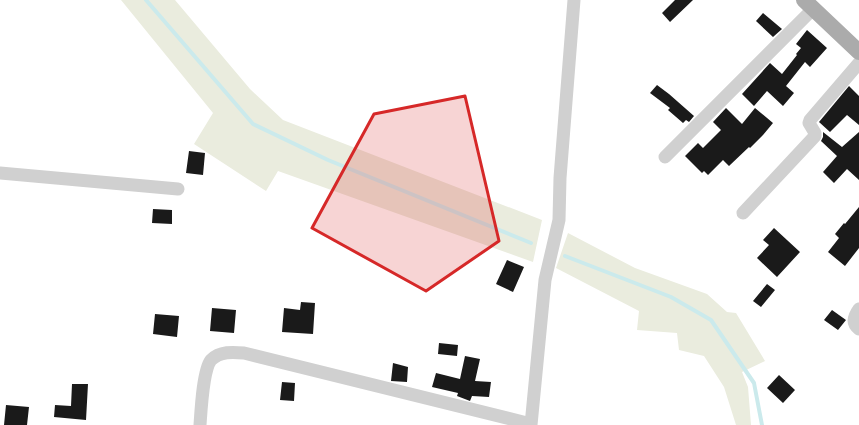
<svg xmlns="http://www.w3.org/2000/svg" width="859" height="425" viewBox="0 0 859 425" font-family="Poppins,sans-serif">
  <rect width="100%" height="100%" fill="#fff"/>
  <!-- green -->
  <path fill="#eaecde" d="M121,0H175L250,89L283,120L542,220L533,262L278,171L266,191L194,144L213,113Z
    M568,233L635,268L707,294L727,312L736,313L765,361L742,372L748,387L751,425H736L724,387L704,356L679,350L677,333L637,330L639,311L556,268Z"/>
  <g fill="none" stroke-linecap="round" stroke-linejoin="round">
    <!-- stream -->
    <path stroke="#cbeaec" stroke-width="4" d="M146,0L253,124L328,160L531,243
      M565,256L671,297L711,320L754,383L762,425"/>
  </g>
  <!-- building -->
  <path fill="#1a1a1a" d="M675,0H693L670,22L662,13Z
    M763,13L782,29L773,37L756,21Z
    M807,30L827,48L810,67L805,62L786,86L794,93L783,106L767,91L754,106L742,94L770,63L782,74L797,55L796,54L801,48L796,44Z
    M657,85L669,94L694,116L689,122L686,120L683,123L668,110L670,108L650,93Z
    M849,86L859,96V125L847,115L830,132L819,122Z
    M726,108L742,124L755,108L773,123L763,135L750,148L749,147L729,166L723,160L708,175L704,171L702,173L685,156L698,143L703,148L721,130L713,122Z
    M823,132L842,147L859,132V180L847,169L834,183L823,172L837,156L821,141L823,137Z
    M189,151L205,153L203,175L186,173Z
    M859,207V248L845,266L828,252L839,238L835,234L844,223L845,224Z
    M153,209L172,210V224L152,223Z
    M774,228L800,252L777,277L757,258L769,245L763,240Z
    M507,260L524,267L513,292L496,284Z
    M767,284L775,290L761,307L753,301Z
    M301,302L315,303L313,334L282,332L284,308L300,310Z
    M212,308L236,310L234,333L210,331Z
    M832,310L846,320L838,330L824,320Z
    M155,314L179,316L177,337L153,334Z
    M439,343L458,345L457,356L438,354Z
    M465,356L480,359L475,381L491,382L489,397L472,396L470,401L457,396L458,393L432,387L436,373L460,379Z
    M393,363L408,367L407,382L391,381Z
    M779,375L795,390L783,403L767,388Z
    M282,382L295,383L294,401L280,400Z
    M72,384H88L86,420L54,417L55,405L71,406Z
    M6,405L29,407L27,425H4Z"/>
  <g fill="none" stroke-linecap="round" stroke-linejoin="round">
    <!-- minor -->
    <path stroke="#d0d0d0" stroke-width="13" d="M665,157L813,9
      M0,173L178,189
      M743,213L815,136V133L809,123L810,120L859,63
      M859,309C854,316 851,323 859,329
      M200,425C201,411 203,370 211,360C220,351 233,352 244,353L531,424
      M531,425L545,280L559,220L560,178L574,0"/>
    <!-- major -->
    <path stroke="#ababab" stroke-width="16" d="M804,0L859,52"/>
  </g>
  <!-- marked area -->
  <path fill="#d62828" fill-opacity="0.2" stroke="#d62828" stroke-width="3" stroke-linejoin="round" d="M465,96L499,241L426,291L312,228L374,114Z"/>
</svg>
